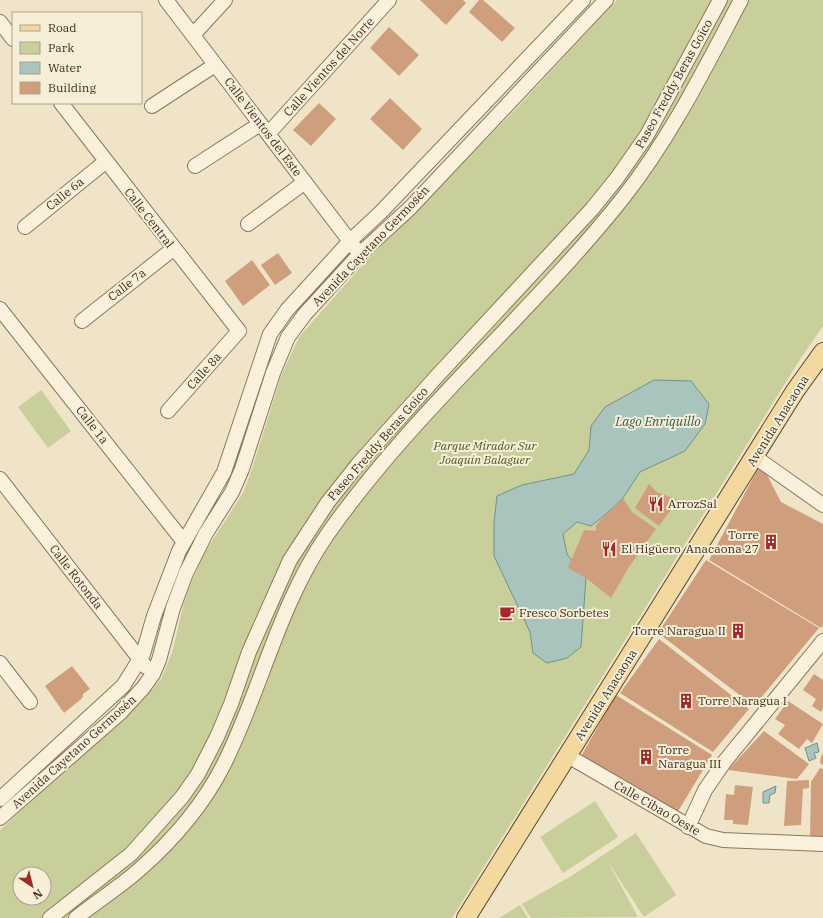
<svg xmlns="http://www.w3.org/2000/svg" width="823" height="918" viewBox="0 0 823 918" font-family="'IBM Plex Serif',serif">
  <rect width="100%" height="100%" fill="#f0e4c8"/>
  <!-- green -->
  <path fill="#c9cf9b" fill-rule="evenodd" d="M617,0H823V326L801,358L452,918H0V830L150,692L161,679L172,653L185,598L203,555L243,493L251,472L281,376L299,337L366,261L514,111ZM20,874H44V898H20Z
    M41,390L71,431L48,448L18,407Z
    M595,801L618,837L563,873L540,837Z
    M636,833L676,895L644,917L608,862L638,917L531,918L522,904L573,875Z
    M520,905L528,918H499Z"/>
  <!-- water -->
  <path fill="#a9c4bc" stroke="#6f938a" d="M654,380L691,381L709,404L705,424L685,451L640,472L623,498L604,516L591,526L577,522L563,534L567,554L586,578L581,647L567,658L547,663L533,653L530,632L494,556V523L497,496L522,485L574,474L589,450L591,426L605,407Z
    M817,743L819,752L814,753L816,758L809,761L805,748Z
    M776,786L775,793L770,795L769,803H763V792Z"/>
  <!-- building -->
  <path fill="#cf9f7d" d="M420,0H463L466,3L446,25Z
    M479,0H483L515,28L502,42L469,12Z
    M389,27L419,55L399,76L370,48Z
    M390,98L422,129L403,150L370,119Z
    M319,103L336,119L311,146L293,130Z
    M278,253L292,273L275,285L261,265Z
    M252,260L270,285L243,306L225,281Z
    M761,463L781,502L823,524V625L821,628L709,560Z
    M649,484L657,492L678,500L659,526L635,508Z
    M623,498L632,512L656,529L629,567L611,598L586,578L568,568L584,530L596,531V525Z
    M706,560L819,628L754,706L658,633Z
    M659,639L749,709L713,752L620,693Z
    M72,666L90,689L83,694V697L80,700L64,713L45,686Z
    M814,674L823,680V708L821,712L812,706L816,699L803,690Z
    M616,695L712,755L674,818L580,758Z
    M788,701L823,724L812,743L807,739L799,749L778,734L785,725L775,719Z
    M764,731L809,764L797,779L728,770Z
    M823,753V765L820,763L821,757Z
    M820,768L823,769V838H810L811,782Z
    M809,780V788L803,789L801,825L784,826L787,781Z
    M735,785L753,787L748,825L733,824V820H724L726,794L734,795Z"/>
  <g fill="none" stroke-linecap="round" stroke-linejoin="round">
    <defs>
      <path id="minor" d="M166,0L355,248
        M0,22L13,39
        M193,35L225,0
        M61,103L239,331L168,411
        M152,106L215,65
        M268,134L389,0
        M195,166L260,124
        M248,224L305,182
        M25,227L105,162
        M0,309L184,542
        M82,321L173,249
        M755,457L823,505
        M0,479L146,667
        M0,663L30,702
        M568,756L706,836L723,840L823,844
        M0,799L123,686L143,654L154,616L179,551L224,472L270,334L287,310L350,241L381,212L583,0
        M0,818L120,713L143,688L153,674L159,660L173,608L186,573L206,533L232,492L242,469L273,373L288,337L305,314L360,254L410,208L606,0
        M688,827L705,790L725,761L823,641
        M50,918L131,854L182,797L198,774L217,737L231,704L249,652L290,560L328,502L359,463L437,376L592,209L617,178L647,135L720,0
        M76,918C97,901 120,887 140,869C173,840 203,805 223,766C261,691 278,606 327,535C413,412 530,315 623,198C671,137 705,68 741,0"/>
      <path id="major" d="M466,918L795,391L823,352"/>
    </defs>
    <!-- minor casing -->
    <use href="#minor" stroke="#8d765c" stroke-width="16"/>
    <!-- major casing -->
    <use href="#major" stroke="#5b4430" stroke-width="20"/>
    <!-- minor -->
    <use href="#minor" stroke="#faf1dc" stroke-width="14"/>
    <!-- major -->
    <use href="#major" stroke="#f3d9a0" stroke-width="18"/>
  </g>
  <!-- icons -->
  <defs>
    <symbol id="restaurant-bare" viewBox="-9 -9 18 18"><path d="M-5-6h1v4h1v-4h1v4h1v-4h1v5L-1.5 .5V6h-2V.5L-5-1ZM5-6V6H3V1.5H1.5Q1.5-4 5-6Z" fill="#9e2a2b" stroke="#f7eed8" stroke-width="2.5" paint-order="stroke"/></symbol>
    <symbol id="building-bare" viewBox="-9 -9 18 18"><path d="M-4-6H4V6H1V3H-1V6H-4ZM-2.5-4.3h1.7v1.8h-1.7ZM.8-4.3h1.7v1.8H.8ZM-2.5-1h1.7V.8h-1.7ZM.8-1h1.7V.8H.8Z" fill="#9e2a2b" stroke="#f7eed8" stroke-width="2.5" paint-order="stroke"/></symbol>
    <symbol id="cafe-bare" viewBox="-9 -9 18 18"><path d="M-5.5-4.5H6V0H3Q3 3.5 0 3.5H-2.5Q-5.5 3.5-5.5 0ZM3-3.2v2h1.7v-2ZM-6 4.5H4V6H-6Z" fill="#9e2a2b" stroke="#f7eed8" stroke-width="2.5" paint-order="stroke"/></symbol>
  </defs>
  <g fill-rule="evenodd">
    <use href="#restaurant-bare" x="645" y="493" width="22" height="22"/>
    <use href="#building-bare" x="760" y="531" width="22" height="22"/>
    <use href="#restaurant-bare" x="598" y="538" width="22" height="22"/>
    <use href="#cafe-bare" x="496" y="602" width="22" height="22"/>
    <use href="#building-bare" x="727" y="620" width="22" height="22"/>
    <use href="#building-bare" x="675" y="690" width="22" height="22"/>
    <use href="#building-bare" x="635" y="746" width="22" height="22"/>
  </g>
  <g text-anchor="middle" stroke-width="4" stroke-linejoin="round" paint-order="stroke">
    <!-- street labels -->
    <g font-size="12" fill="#3d2e20" stroke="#f7eed8">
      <text transform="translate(329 67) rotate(-48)" y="4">Calle Vientos del Norte</text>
      <text transform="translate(674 84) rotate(-61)" y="4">Paseo Freddy Beras Goico</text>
      <text transform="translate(263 127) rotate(53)" y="4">Calle Vientos del Este</text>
      <text transform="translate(65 194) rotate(-39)" y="4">Calle 6a</text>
      <text transform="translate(149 218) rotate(52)" y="4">Calle Central</text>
      <text transform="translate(371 246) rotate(-46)" y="4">Avenida Cayetano Germosén</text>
      <text transform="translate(127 285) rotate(-38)" y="4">Calle 7a</text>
      <text transform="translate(204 371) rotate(-48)" y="4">Calle 8a</text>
      <text transform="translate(778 421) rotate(-58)" y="4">Avenida Anacaona</text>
      <text transform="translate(92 425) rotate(52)" y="4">Calle 1a</text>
      <text transform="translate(378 444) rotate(-49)" y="4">Paseo Freddy Beras Goico</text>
      <text transform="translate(76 577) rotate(52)" y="4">Calle Rotonda</text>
      <text transform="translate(606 695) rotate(-58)" y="4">Avenida Anacaona</text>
      <text transform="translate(74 752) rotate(-42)" y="4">Avenida Cayetano Germosén</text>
      <text transform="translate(657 808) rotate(30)" y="4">Calle Cibao Oeste</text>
    </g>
    <!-- park labels -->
    <g font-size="12" font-style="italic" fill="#4d5a26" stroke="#f7eed8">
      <text x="485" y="450">Parque Mirador Sur<tspan x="485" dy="14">Joaquín Balaguer</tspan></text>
    </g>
    <!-- poi labels -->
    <g font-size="12" fill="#3d2e20" stroke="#f7eed8" text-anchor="start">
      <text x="668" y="508">ArrozSal</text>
      <text x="759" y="539" text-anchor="end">Torre<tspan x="759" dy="14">Anacaona 27</tspan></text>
      <text x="621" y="553">El Higüero</text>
      <text x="519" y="617">Fresco Sorbetes</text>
      <text x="726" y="635" text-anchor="end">Torre Naragua II</text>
      <text x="698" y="705">Torre Naragua I</text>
      <text x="658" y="754">Torre<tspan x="658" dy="14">Naragua III</tspan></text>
    </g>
    <!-- water labels -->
    <g font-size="13" font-style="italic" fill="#2f5d5a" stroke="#f7eed8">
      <text x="658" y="426">Lago Enriquillo</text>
    </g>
  </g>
  <!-- legend -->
  <rect x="12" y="12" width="130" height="92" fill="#f7eed8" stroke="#ada18e"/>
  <rect x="20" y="25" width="20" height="6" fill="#f3d9a0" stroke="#ada18e"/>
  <text x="48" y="32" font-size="12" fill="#3d2e20">Road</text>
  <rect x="20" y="42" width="20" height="12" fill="#c9cf9b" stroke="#ada18e"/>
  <text x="48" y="52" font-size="12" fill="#3d2e20">Park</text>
  <rect x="20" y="62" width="20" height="12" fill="#a9c4bc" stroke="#ada18e"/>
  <text x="48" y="72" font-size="12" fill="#3d2e20">Water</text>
  <rect x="20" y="82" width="20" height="12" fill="#cf9f7d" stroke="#ada18e"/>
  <text x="48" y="92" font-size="12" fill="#3d2e20">Building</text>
  <!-- north arrow -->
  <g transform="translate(32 886) rotate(145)"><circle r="19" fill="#f7eed8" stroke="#ada18e"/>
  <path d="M0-3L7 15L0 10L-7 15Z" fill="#9e2a2b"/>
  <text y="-6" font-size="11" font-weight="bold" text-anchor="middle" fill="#3d2e20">N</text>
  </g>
</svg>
